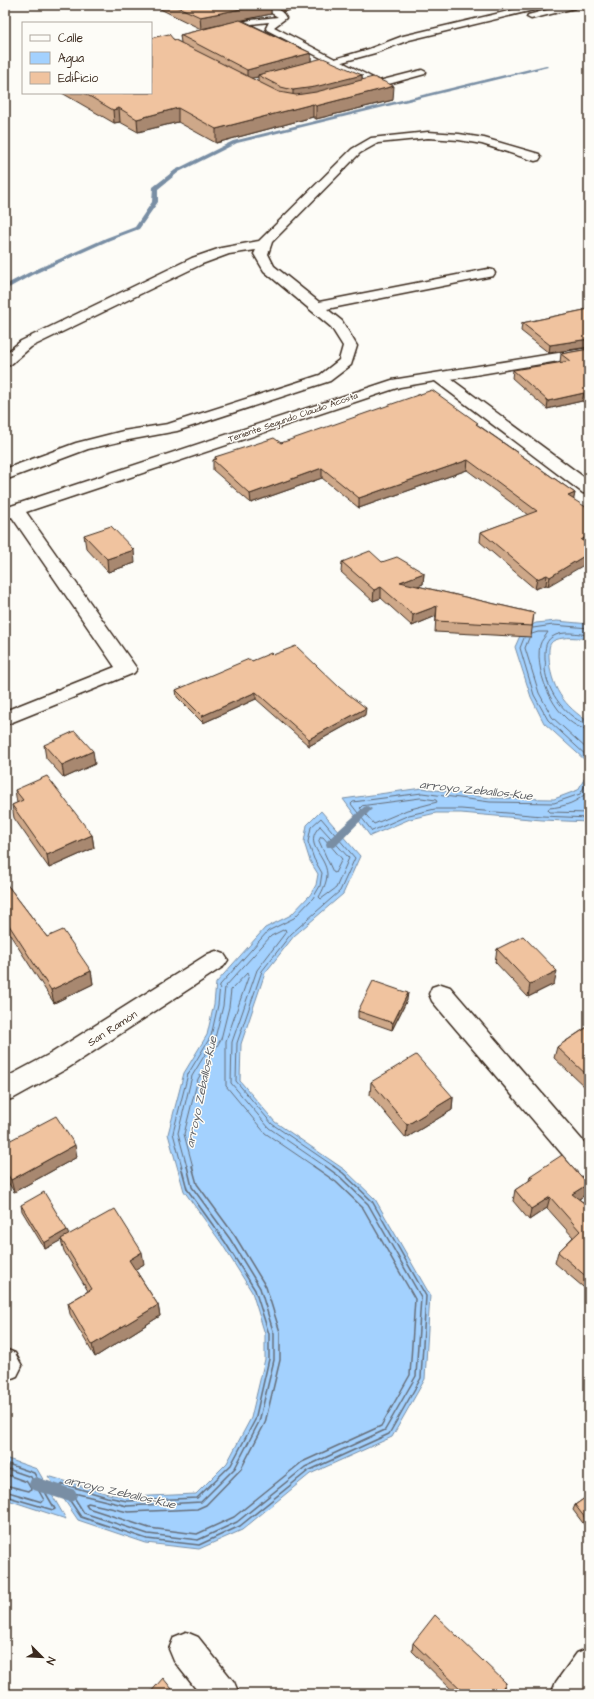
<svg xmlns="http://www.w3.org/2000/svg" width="594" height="1699" viewBox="0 0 594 1699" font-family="'Architects Daughter',sans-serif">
  <rect width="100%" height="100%" fill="#fdfcf7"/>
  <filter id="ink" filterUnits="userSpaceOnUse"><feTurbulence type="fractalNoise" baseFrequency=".025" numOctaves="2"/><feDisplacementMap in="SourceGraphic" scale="8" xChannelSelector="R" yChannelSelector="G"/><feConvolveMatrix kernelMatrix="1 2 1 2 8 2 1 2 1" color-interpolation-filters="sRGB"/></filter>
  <g filter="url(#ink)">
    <!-- water -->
    <path fill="#a3d1fe" stroke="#798ea4" d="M557,621L589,624V639C578,638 566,636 555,640C548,643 549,650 549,656C550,687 564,706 589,722V822L542,820L461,813H436L410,819L370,836L343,799L422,788L490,798L554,799L578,790L586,776V761L544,723L531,697L515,647L523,629L536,623Z
      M321,811L360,856L343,894L294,936L265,973L241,1044L240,1081L275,1122L345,1170L375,1199L430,1295L425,1379L392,1437L310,1474L242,1530L199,1549L146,1543L78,1520L48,1476L108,1494L128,1497L196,1494L227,1463L251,1418L265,1359V1334L252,1292L222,1244L184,1191L168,1134L184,1073L207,1035L214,1004L216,983L265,928L291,915L310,895L316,885L318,874L310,861L304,842L307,825Z
      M5,1458L37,1469L66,1519L5,1499Z"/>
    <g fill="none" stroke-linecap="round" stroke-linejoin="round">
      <!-- shore-far1 -->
      <path stroke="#656d78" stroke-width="1" d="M533,628L553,625L589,628
        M532,634L538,632H548C546,636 541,640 540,645C534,674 557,726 589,730
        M589,635C578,634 562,630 552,637C544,642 545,652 545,660C546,663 545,666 545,669C547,692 567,719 589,725
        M524,638L520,648L534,695L548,720L589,758
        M529,638L525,648L539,693L552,717L589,751
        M589,779L580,794L554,803L490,802L422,793L353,802L351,804L372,831L409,815L435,809H461L542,816L589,818
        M589,790C579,802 564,807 549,808L548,810L550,812L589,813
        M421,798L436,800L437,802L407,810L374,824L360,808L362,806Z
        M320,826L349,858L336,888L321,899L319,897C323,890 327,882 327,874C326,855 302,844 320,826Z
        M321,837H323L342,859L335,873L333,872L319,841Z
        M182,1167L173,1133L188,1074L211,1036L218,1005L220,985L268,931L294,918L313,898L320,886L322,873L314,859L308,842L311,827L321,818L355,858L340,891L291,934L262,971L237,1043L236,1081L272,1124L335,1167
        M187,1167L178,1133L192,1076L215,1038L223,1006L225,987L271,936L285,929L286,932L257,970L232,1042L231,1083L269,1128L326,1167
        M193,1167L184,1134L198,1079L221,1039L229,1007L231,990L248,972L249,975L226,1041V1086L265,1133L315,1167"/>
      <!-- shore -->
      <path stroke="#656d78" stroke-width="1.5" d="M181,1166L187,1189L225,1242L255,1290L269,1334V1359L255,1420L231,1465L197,1498L127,1501L107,1497L63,1484L60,1486L81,1517L147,1539L199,1545L240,1526L308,1471L389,1434L421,1378L426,1296L372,1201L343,1173L333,1166
        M187,1166L192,1187L230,1239L260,1288L274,1334V1360L259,1422L235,1468L201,1502L127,1506L74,1493L72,1494L84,1513L148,1534L198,1540L237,1522L305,1467L385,1430L416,1376L421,1297L368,1204L340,1177L325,1166
        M192,1166L197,1184L235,1236L266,1287L280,1332V1360L265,1423L241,1469L206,1505L197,1509L128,1512L88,1503L86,1505L88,1508L149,1528L197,1534L234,1517L302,1462L381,1426L410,1375L415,1299L363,1208L336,1182L313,1166
        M5,1463L34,1473L55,1509L53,1510L5,1496
        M5,1468L31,1477L44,1500L42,1502L5,1491
        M5,1474L27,1482L31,1489L29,1491L5,1485"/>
      <!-- stream -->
      <path fill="#798ea4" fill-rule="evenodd" d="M546,65L548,67L237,143L179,172L158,189V202L139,229L110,240L32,275L5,290V285L28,273L106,238L135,227L152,202L153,187L175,170L233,141Z
        M367,806L372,809L370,811L335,847H327L326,844L327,841L364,807Z
        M36,1477L75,1490L77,1495L75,1500L70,1502L31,1489L29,1484L31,1479Z"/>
      <defs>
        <path id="service" d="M258,5C269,5 281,8 286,18L274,27L335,59L369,49L403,36L534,5H547L546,7L409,40L375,53L342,62L375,79V82L422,70L426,72L425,74L363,91L359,88L360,86L371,83L334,64L311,70H308V66L327,61L267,30L266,28L269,22L251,24L226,30L222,28L223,26L251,20L278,17Z
          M567,5H580L579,7L531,19L527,17L528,15Z"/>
        <path id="minor" d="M428,132L459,134L484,138L539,154L541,157L539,160L535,161L482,144L459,140L428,138L378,143L360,153L272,242L268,254L274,266L319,302L488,269L493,270L495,273L493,276L327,309L342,321L357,346L351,365L330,381L177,431L123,441L88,449L5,480V469L76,443L123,431L168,424L320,375L339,360L343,346L331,327L264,271L254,254L256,250L229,254L202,264L31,347L10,365L5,366V354L21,341L192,258L221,248L259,241L352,149L371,138Z
          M589,348V356L451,379L589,481V494L583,493L435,381L400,387L26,512L137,669L134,673L5,725V711L115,667L12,517L5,519V508L392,380Z
          M216,951L224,954L228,960L224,966L68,1068L14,1098L5,1101V1078L50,1054L208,954Z
          M441,984L450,987L589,1148V1179L580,1175L432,1001L429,994L432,987Z
          M5,1349L15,1353L22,1366L17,1376L7,1380L5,1379Z
          M186,1632L198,1637L234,1682L239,1694H200L174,1661L169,1649L174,1637Z
          M589,1648V1694H551L556,1682L577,1653Z"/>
      </defs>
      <!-- service casing -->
      <use href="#service" stroke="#3b2a1e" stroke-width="3"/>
      <!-- minor casing -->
      <use href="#minor" stroke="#3b2a1e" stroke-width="3"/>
      <!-- service -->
      <use href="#service" fill="#fdfcf7" fill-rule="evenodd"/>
      <!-- minor -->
      <use href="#minor" fill="#fdfcf7" fill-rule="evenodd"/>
    </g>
    <!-- wall -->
    <path fill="#cea889" stroke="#3b2a1e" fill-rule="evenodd" d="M152,5H312L283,12L271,5V14L242,20L311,53V61L362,75V80L393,100L316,119L313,117L216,143L178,122L138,132L120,122L114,123L62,93H151L173,39L181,43L180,35L221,25L201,29ZM258,77V82L251,78Z
      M509,5H527L516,8Z
      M580,5H589V12L580,8Z
      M589,309L549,353L521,331L522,323Z
      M589,349V406L582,401L547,409L512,378L513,370L560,362L561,354Z
      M478,425L575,493L548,586L546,585L535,589L480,542L481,532L528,515L467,470L359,508L322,478L251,503L213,470V460H215V457L281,443Z
      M84,535L135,563L108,572L86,548Z
      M342,562H382L424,573L423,584L417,586L534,613L531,637L435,632L436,616L412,626L381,598L373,601L341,572Z
      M273,655L365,715L309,746L256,699L203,723L177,697L176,690L252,661Z
      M44,745L95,764L64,778L46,758Z
      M15,790L92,835L94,848L49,868L14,818L12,805L17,803Z
      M5,882L47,937L91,971L93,984L54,1003L5,927Z
      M497,949L554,984L528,997L495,962Z
      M407,1000L392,1030L358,1018V1011Z
      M589,1023V1085L585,1087L554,1058L557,1047L587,1027L588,1024Z
      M371,1082L453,1097L452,1110L406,1138L370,1095Z
      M5,1143L77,1157L14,1192L5,1177Z
      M530,1176L588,1184L585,1195L579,1199L589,1207V1292L555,1263L558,1252L573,1237L547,1208L529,1220L513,1201L515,1190L529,1181Z
      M21,1205L67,1230L68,1235L144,1264L135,1269L158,1305L160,1316L95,1357L70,1314L68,1303L88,1291L64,1251L61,1240L45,1249L22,1211Z
      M589,1495V1531L573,1510L575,1505Z
      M413,1643L506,1683L503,1692L502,1694H456L412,1651Z"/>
    <!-- shaded-wall -->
    <path fill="#a8886f" stroke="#3b2a1e" d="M262,5H271V14L201,29L200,17Z
      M283,5H312L283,12Z
      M516,5H527L516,8Z
      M311,53V62L258,75V77L247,79V70Z
      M362,75V85L293,100V90Z
      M394,86L393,100L316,119V106Z
      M313,104V117L216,143V129Z
      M119,108L120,122L114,123L113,110Z
      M178,108V122L138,132L137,119Z
      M589,339V347L549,353L550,345Z
      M584,393L582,401L547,409L548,401Z
      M468,460L467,470L359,508V498Z
      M322,468V478L251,503L250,494Z
      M575,493L573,503L568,496Z
      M589,535V544L581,540Z
      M134,550L135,563L108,572L107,559Z
      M589,553V562L548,586L550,577Z
      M424,573L423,584L400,593V582Z
      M547,575L546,585L535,589L537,579Z
      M381,587V598L373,601L374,590Z
      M437,606L436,616L412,626L413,615Z
      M256,692V699L203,723L202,716Z
      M366,708L365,715L309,746V739Z
      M93,751L95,764L64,778L62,765Z
      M92,835L94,848L49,868L47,855Z
      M91,971L93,984L54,1003L51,990Z
      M557,971L554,984L528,997L530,984Z
      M408,993L407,1000L392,1030L393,1023Z
      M589,1075V1085L585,1087L588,1076Z
      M453,1097L452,1110L406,1138L407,1125Z
      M75,1145L77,1157L14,1192L11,1180Z
      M588,1184L585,1195L570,1205L572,1194Z
      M550,1197L547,1208L529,1220L531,1209Z
      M67,1230L69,1236L45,1249L44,1243Z
      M142,1252L144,1264L131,1272L129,1260Z
      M158,1305L160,1316L95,1357L92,1345Z
      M506,1683L503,1692L502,1694H498Z"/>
    <!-- building -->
    <path fill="#f0c39f" stroke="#3b2a1e" d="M174,5H262L200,17Z
      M240,20L311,53L247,70L180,35Z
      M169,34L173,39L279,92L296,95L316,92L373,77L394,86L316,106L313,104L216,129L178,108L137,119L119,108L113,110L84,93H151V38Z
      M323,58L362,75L315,87L293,90L281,87L258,75Z
      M589,309V339L550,345L522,323Z
      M589,349V397L584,393L548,401L513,370L570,361L561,354Z
      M432,390L478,423L476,424L575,493L568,496L589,509V535L581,540L589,544V553L550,577L547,575L537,579L481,532L537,511L468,460L359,498L322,468L250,494L213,460L217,459L215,457L274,438L281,443Z
      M111,526L134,550L107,559L84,535Z
      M370,551L382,562L397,557L424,573L400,582L534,613L532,626L436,621L437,606L413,615L381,587L374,590L342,562Z
      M296,646L340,688L366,708L309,739L256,692L202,716L176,690L249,659L252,661L271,653L273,655Z
      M75,731L93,751L62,765L44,745Z
      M47,776L92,835L47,855L12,805L23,800L15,790Z
      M5,882L47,937L63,930L91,971L51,990L5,919Z
      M523,936L557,971L530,984L497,949Z
      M373,981L408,993L393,1023L358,1011Z
      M589,1026V1075L588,1076L557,1047Z
      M416,1055L453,1097L407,1125L371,1082Z
      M56,1116L75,1145L11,1180L5,1170V1143Z
      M562,1155L588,1184L572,1194L589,1207V1279L558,1252L580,1231L550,1197L531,1209L515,1190L533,1178L530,1176Z
      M44,1192L67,1230L44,1243L21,1205Z
      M115,1209L142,1252L129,1260L158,1305L92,1345L68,1303L92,1289L61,1239Z
      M589,1495V1523L575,1505Z
      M435,1615L506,1683L498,1694H466L413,1643Z
      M163,1678L176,1694H149Z"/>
  </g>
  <g text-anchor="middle" stroke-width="3" stroke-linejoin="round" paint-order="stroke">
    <!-- far-street labels -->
    <g font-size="9" fill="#3b2a1e" stroke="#fdfcf7">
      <text transform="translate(293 417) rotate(-19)" y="3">Teniente Segundo Claudio Acosta</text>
    </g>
    <!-- street labels -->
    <g font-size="11" fill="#3b2a1e" stroke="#fdfcf7">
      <text transform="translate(112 1028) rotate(-33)" y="4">San Ramón</text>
    </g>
    <!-- water labels -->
    <g font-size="12" font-style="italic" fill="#5a5c61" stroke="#fdfcf7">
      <text transform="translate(476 790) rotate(6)" y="4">arroyo Zeballos-Kue</text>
      <text transform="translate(201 1092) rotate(-78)" y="4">arroyo Zeballos-Kue</text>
      <text transform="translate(120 1492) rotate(13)" y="4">arroyo Zeballos-Kue</text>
    </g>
  </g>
  <!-- margin -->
  <rect width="594" height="1699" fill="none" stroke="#fdfcf7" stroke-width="20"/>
  <rect x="10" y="10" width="574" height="1679" fill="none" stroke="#3b2a1e" stroke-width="1.5" filter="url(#ink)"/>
  <!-- legend -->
  <rect x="22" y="22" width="130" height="72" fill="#fdfcf7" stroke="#afa8a0"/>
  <rect x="30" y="35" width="20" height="6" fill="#fdfcf7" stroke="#afa8a0"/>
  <text x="58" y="42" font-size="12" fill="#3b2a1e">Calle</text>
  <rect x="30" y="52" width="20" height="12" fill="#a3d1fe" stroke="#afa8a0"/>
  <text x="58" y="62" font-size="12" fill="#3b2a1e">Agua</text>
  <rect x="30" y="72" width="20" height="12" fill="#f0c39f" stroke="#afa8a0"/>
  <text x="58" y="82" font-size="12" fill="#3b2a1e">Edificio</text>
  <!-- north arrow -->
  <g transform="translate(42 1657) rotate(114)" stroke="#fdfcf7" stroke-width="3" paint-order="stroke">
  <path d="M0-3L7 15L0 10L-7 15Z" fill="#3b2a1e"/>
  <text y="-6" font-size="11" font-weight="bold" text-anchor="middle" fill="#3b2a1e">N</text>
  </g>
</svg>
